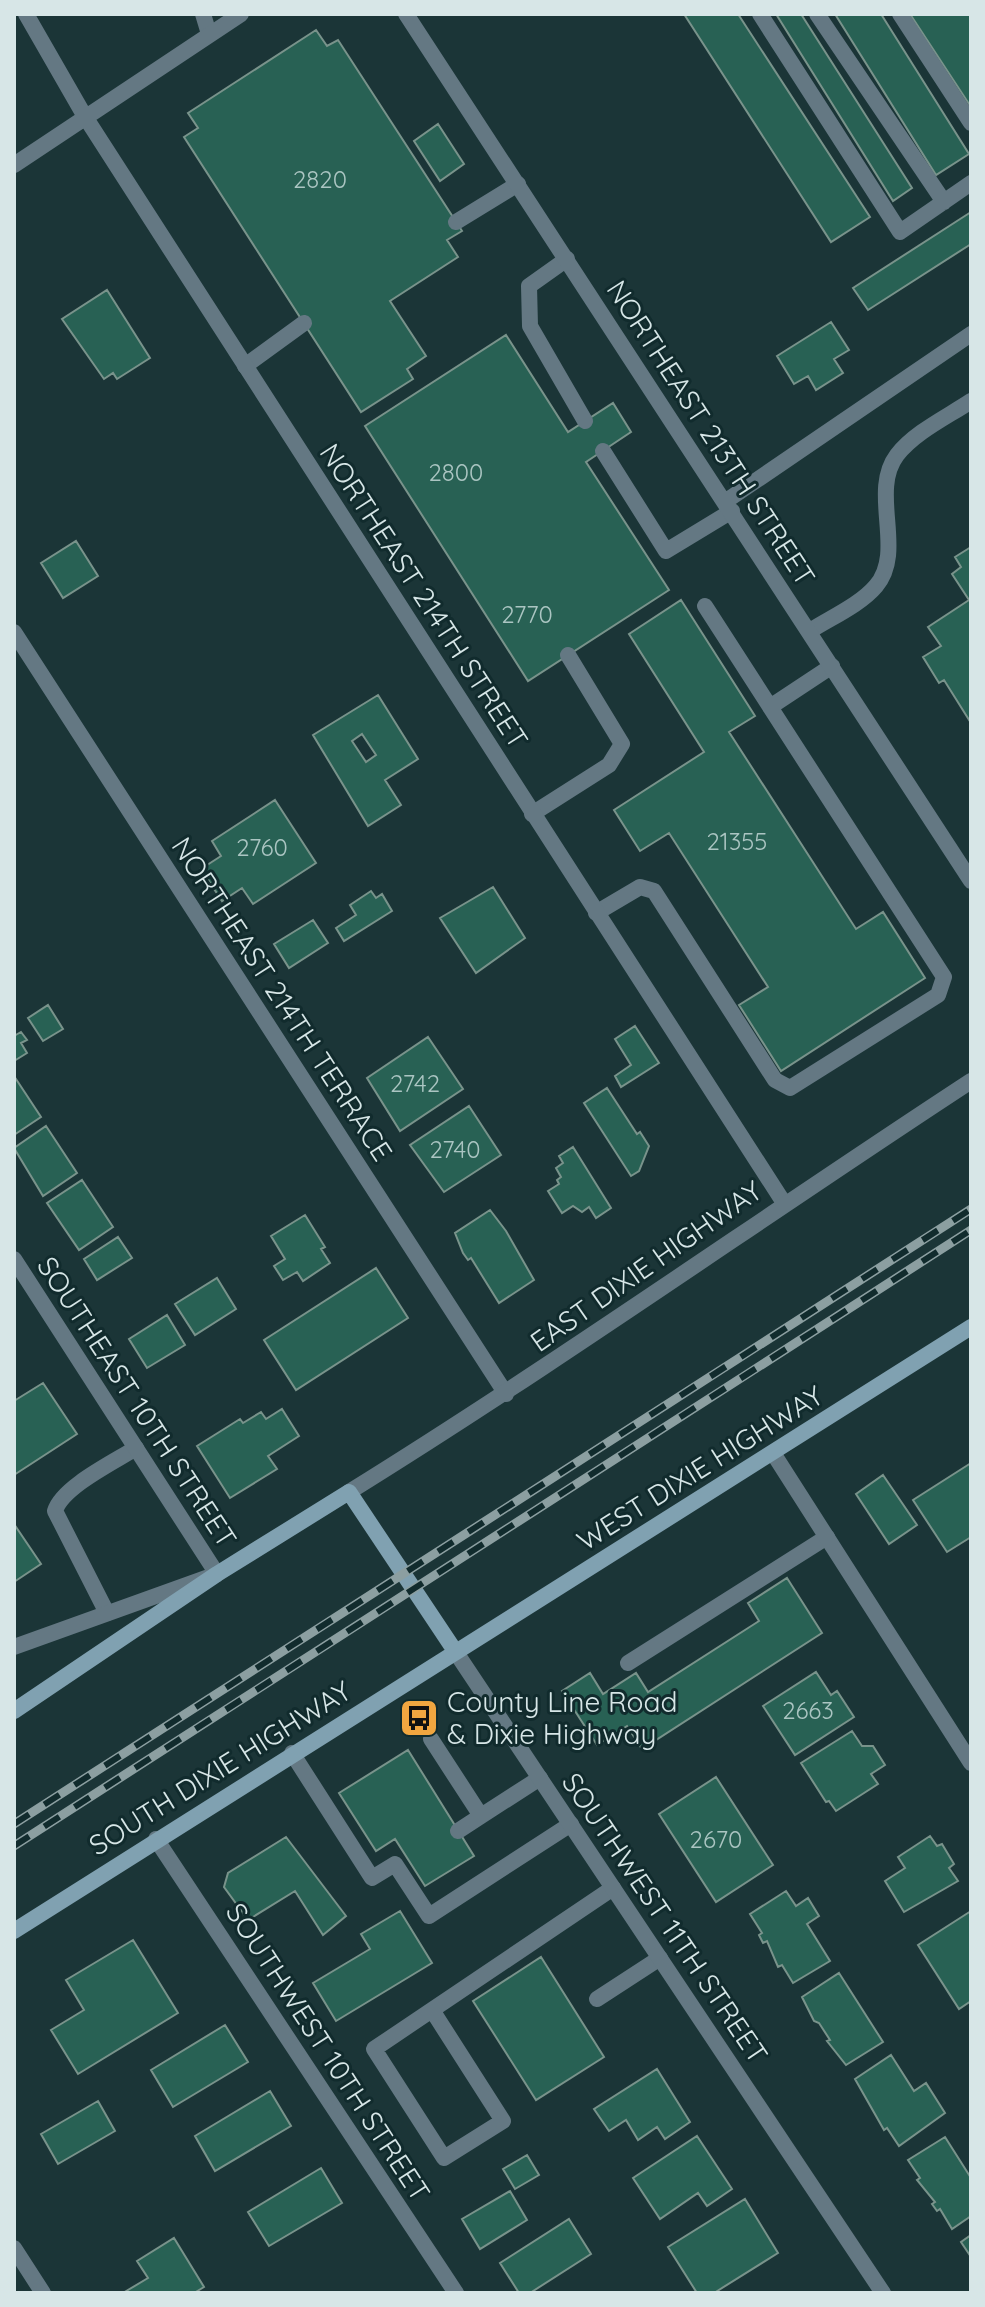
<svg xmlns="http://www.w3.org/2000/svg" width="985" height="2307" viewBox="0 0 985 2307" font-family="Quicksand,sans-serif">
  <rect width="100%" height="100%" fill="#1b3537"/>
  <!-- building -->
  <path fill="#286154" stroke="#79938b" stroke-width="2" fill-rule="evenodd" d="M684,14H738L870,217L831,242Z
    M776,14H801L912,188L893,201Z
    M835,14H881L969,154L936,175Z
    M910,14H971V107Z
    M316,30L327,46L338,40L462,231L447,240L458,257L390,301L426,356L407,369L413,379L361,412L184,137L198,128L188,113Z
    M438,124L464,164L440,181L414,141Z
    M971,212V244L868,310L853,288Z
    M107,290L150,358L117,379L113,373L104,379L62,319Z
    M831,322L849,350L834,359L843,373L816,390L808,376L794,384L777,356Z
    M506,335L568,432L613,403L631,432L586,462L669,590L528,681L365,426Z
    M76,541L98,576L63,598L41,563Z
    M971,547V723L944,680L939,683L923,657L941,646L928,627L969,600L952,574L961,567L955,557Z
    M681,600L755,716L729,732L856,929L883,912L925,978L781,1071L739,1005L768,987L669,833L640,851L614,810L704,752L629,634Z
    M378,695L418,759L385,780L401,805L368,826L313,735ZM362,734L376,755L366,762L352,741Z
    M275,800L316,863L253,904L242,888L222,901L201,869L221,856L212,841Z
    M493,887L525,938L476,973L440,918Z
    M371,891L376,898L382,894L392,911L344,941L336,928L356,915L350,905Z
    M313,920L328,943L289,968L274,944Z
    M48,1005L63,1029L43,1041L28,1018Z
    M635,1026L659,1063L621,1087L615,1076L631,1065L615,1039Z
    M21,1032L27,1040L21,1043L27,1053L14,1061V1036Z
    M428,1037L463,1089L400,1131L367,1078Z
    M14,1076L41,1117L14,1135Z
    M607,1088L637,1134L640,1132L649,1146L639,1171L631,1176L584,1103Z
    M469,1106L501,1155L444,1192L410,1145Z
    M46,1126L77,1173L43,1196L14,1148Z
    M573,1147L611,1208L596,1218L589,1207L582,1212L573,1206L562,1213L548,1191L559,1184L557,1180L561,1177L556,1168L563,1163L559,1156Z
    M82,1180L113,1227L79,1250L47,1203Z
    M490,1210L506,1231L534,1280L499,1303L471,1258L468,1260L463,1253L455,1233Z
    M305,1215L325,1247L321,1249L330,1263L303,1281L297,1272L283,1280L274,1266L285,1259L271,1236Z
    M118,1237L132,1258L97,1280L84,1259Z
    M376,1268L408,1318L296,1390L264,1340Z
    M217,1278L236,1309L195,1335L175,1304Z
    M167,1315L185,1345L147,1368L129,1339Z
    M43,1383L77,1434L14,1475V1401Z
    M282,1409L299,1436L268,1456L277,1469L230,1498L197,1446L240,1419L243,1423L261,1412L266,1419Z
    M971,1463V1537L947,1552L913,1500Z
    M883,1475L917,1525L889,1544L856,1494Z
    M14,1524L41,1564L14,1582Z
    M787,1578L822,1633L642,1749L627,1726L597,1745L562,1691L590,1673L603,1694L636,1673L648,1692L759,1621L748,1603Z
    M816,1672L831,1695L837,1691L854,1717L795,1755L763,1706Z
    M852,1731L862,1746H873L885,1765L871,1774L878,1784L836,1811L829,1801L826,1802L801,1763Z
    M408,1750L474,1856L425,1886L395,1839L376,1851L339,1793Z
    M716,1777L773,1865L716,1902L659,1814Z
    M930,1836L937,1846L942,1844L954,1864L949,1868L958,1881L904,1912L885,1881L905,1868L898,1857Z
    M286,1837L346,1916L323,1935L295,1891L248,1920L224,1887L228,1873Z
    M786,1891L796,1906L808,1898L819,1916L807,1924L830,1961L793,1983L782,1965L778,1967L767,1941L763,1943L759,1935L762,1933L750,1914Z
    M400,1911L432,1963L336,2021L313,1983L370,1949L361,1934Z
    M971,1911V2001L959,2009L918,1945Z
    M133,1940L178,2013L78,2074L51,2030L84,2010L66,1980Z
    M541,1957L604,2057L536,2100L473,2001Z
    M839,1973L883,2042L846,2065L827,2041L830,2040L819,2023L814,2021L802,1997Z
    M225,2025L248,2062L173,2107L151,2070Z
    M891,2055L914,2091L926,2083L945,2113L899,2146L887,2128L884,2130L855,2079Z
    M657,2069L690,2122L665,2139L657,2127L638,2140L626,2120L609,2131L594,2109Z
    M270,2091L291,2126L215,2171L195,2136Z
    M98,2101L115,2131L58,2164L41,2134Z
    M697,2136L732,2189L707,2206L698,2193L660,2219L633,2178Z
    M945,2137L971,2178V2216L952,2229L940,2209L937,2211L932,2204L935,2202L917,2180L920,2178L908,2160Z
    M527,2155L539,2175L515,2189L503,2169Z
    M321,2168L342,2203L269,2246L248,2212Z
    M510,2191L527,2220L480,2249L462,2219Z
    M745,2199L778,2253L714,2293H697L668,2247Z
    M569,2219L591,2254L530,2293H519L500,2263Z
    M971,2235V2257L961,2242Z
    M174,2238L204,2287L194,2293H123L148,2278L137,2261Z"/>
  <g fill="none" stroke-linecap="round" stroke-linejoin="round">
    <!-- service -->
    <path stroke="#647883" stroke-width="16" d="M203,14L209,34
      M760,14L900,232L971,183
      M817,14L944,202
      M900,14L971,123
      M456,222L518,184
      M567,259L529,286L530,326L585,421
      M245,366L304,323
      M603,451L666,551L732,511
      M810,631C830,618 860,605 876,586C906,551 869,492 897,455C915,432 947,417 971,401
      M770,707L832,666
      M532,814L609,765L622,744L568,655
      M596,913L640,887L654,891L775,1080L790,1088L938,995L944,977L705,606
      M107,1613L55,1511C62,1487 114,1462 136,1448
      M628,1663L827,1537
      M431,1739L481,1816L540,1778
      M292,1753L372,1878L395,1864L429,1916L571,1824
      M458,1831L481,1816
      M597,1999L660,1958
      M432,2010L503,2121L444,2158L374,2049L613,1888"/>
    <!-- minor -->
    <path stroke="#647883" stroke-width="16" d="M26,14L84,115L784,1203
      M406,14L971,881
      M14,165L241,14
      M726,501L971,334
      M14,632L506,1394
      M14,1259L217,1574L14,1647
      M773,1453L971,1763
      M156,1839L456,2293
      M14,2248L43,2293"/>
    <!-- tertiary -->
    <path stroke="#647883" stroke-width="16" d="M349,1492C560,1361 763,1217 971,1081
      M455,1651L883,2293"/>
    <!-- secondary -->
    <path stroke="#80a1b1" stroke-width="16" d="M14,1711L217,1574L349,1492L455,1651
      M14,1931L971,1327"/>
    <defs>
      <path id="rail" d="M14,1824L971,1209
        M14,1846L971,1230"/>
    </defs>
    <!-- rail casing -->
    <use href="#rail" stroke="#8c9fa1" stroke-width="9"/>
    <!-- rail -->
    <use href="#rail" stroke="#112b2d" stroke-width="6" stroke-dasharray="18" stroke-linecap="butt"/>
  </g>
  <!-- icons -->
  <defs>
    <symbol id="bus-square" viewBox="-11 -11 22 22"><rect x="-9" y="-9" width="18" height="18" rx="4" fill="#f1a640" stroke="#112b2d"/><path d="M-5-6H5V4H4V6H2V4H-2V6H-4V4H-5ZM-3.5-4V0h7V-4ZM-3.5 1.2v1.5H-2V1.2ZM2 1.2v1.5H3.5V1.2Z" fill="#111"/></symbol>
  </defs>
  <g fill-rule="evenodd">
    <use href="#bus-square" x="397" y="1696" width="44" height="44"/>
  </g>
  <g text-anchor="middle" stroke-width="6" stroke-linejoin="round" paint-order="stroke">
    <!-- number labels -->
    <g font-size="24" fill="#abc5c2">
      <text x="320" y="188">2820</text>
      <text x="456" y="481">2800</text>
      <text x="527" y="623">2770</text>
      <text x="737" y="850">21355</text>
      <text x="262" y="856">2760</text>
      <text x="415" y="1092">2742</text>
      <text x="455" y="1158">2740</text>
      <text x="808" y="1719">2663</text>
      <text x="716" y="1848">2670</text>
    </g>
    <!-- street labels -->
    <g font-size="28" fill="#d7e6e7" stroke="#112b2d">
      <text transform="translate(711 433) rotate(57)" y="10">NORTHEAST 213TH STREET</text>
      <text transform="translate(424 596) rotate(57)" y="10">NORTHEAST 214TH STREET</text>
      <text transform="translate(282 999) rotate(57)" y="10">NORTHEAST 214TH TERRACE</text>
      <text transform="translate(646 1266) rotate(-35)" y="10">EAST DIXIE HIGHWAY</text>
      <text transform="translate(137 1402) rotate(57)" y="10">SOUTHEAST 10TH STREET</text>
      <text transform="translate(700 1468) rotate(-32)" y="10">WEST DIXIE HIGHWAY</text>
      <text transform="translate(220 1768) rotate(-32)" y="10">SOUTH DIXIE HIGHWAY</text>
      <text transform="translate(665 1918) rotate(56)" y="10">SOUTHWEST 11TH STREET</text>
      <text transform="translate(328 2052) rotate(57)" y="10">SOUTHWEST 10TH STREET</text>
    </g>
    <!-- poi labels -->
    <g font-size="28" fill="#d7e6e7" stroke="#112b2d" text-anchor="start">
      <text x="447" y="1712">County Line Road<tspan x="447" dy="32">&amp; Dixie Highway</tspan></text>
    </g>
  </g>
  <!-- border -->
  <rect width="985" height="2307" fill="none" stroke="#d7e6e7" stroke-width="32"/>
</svg>
